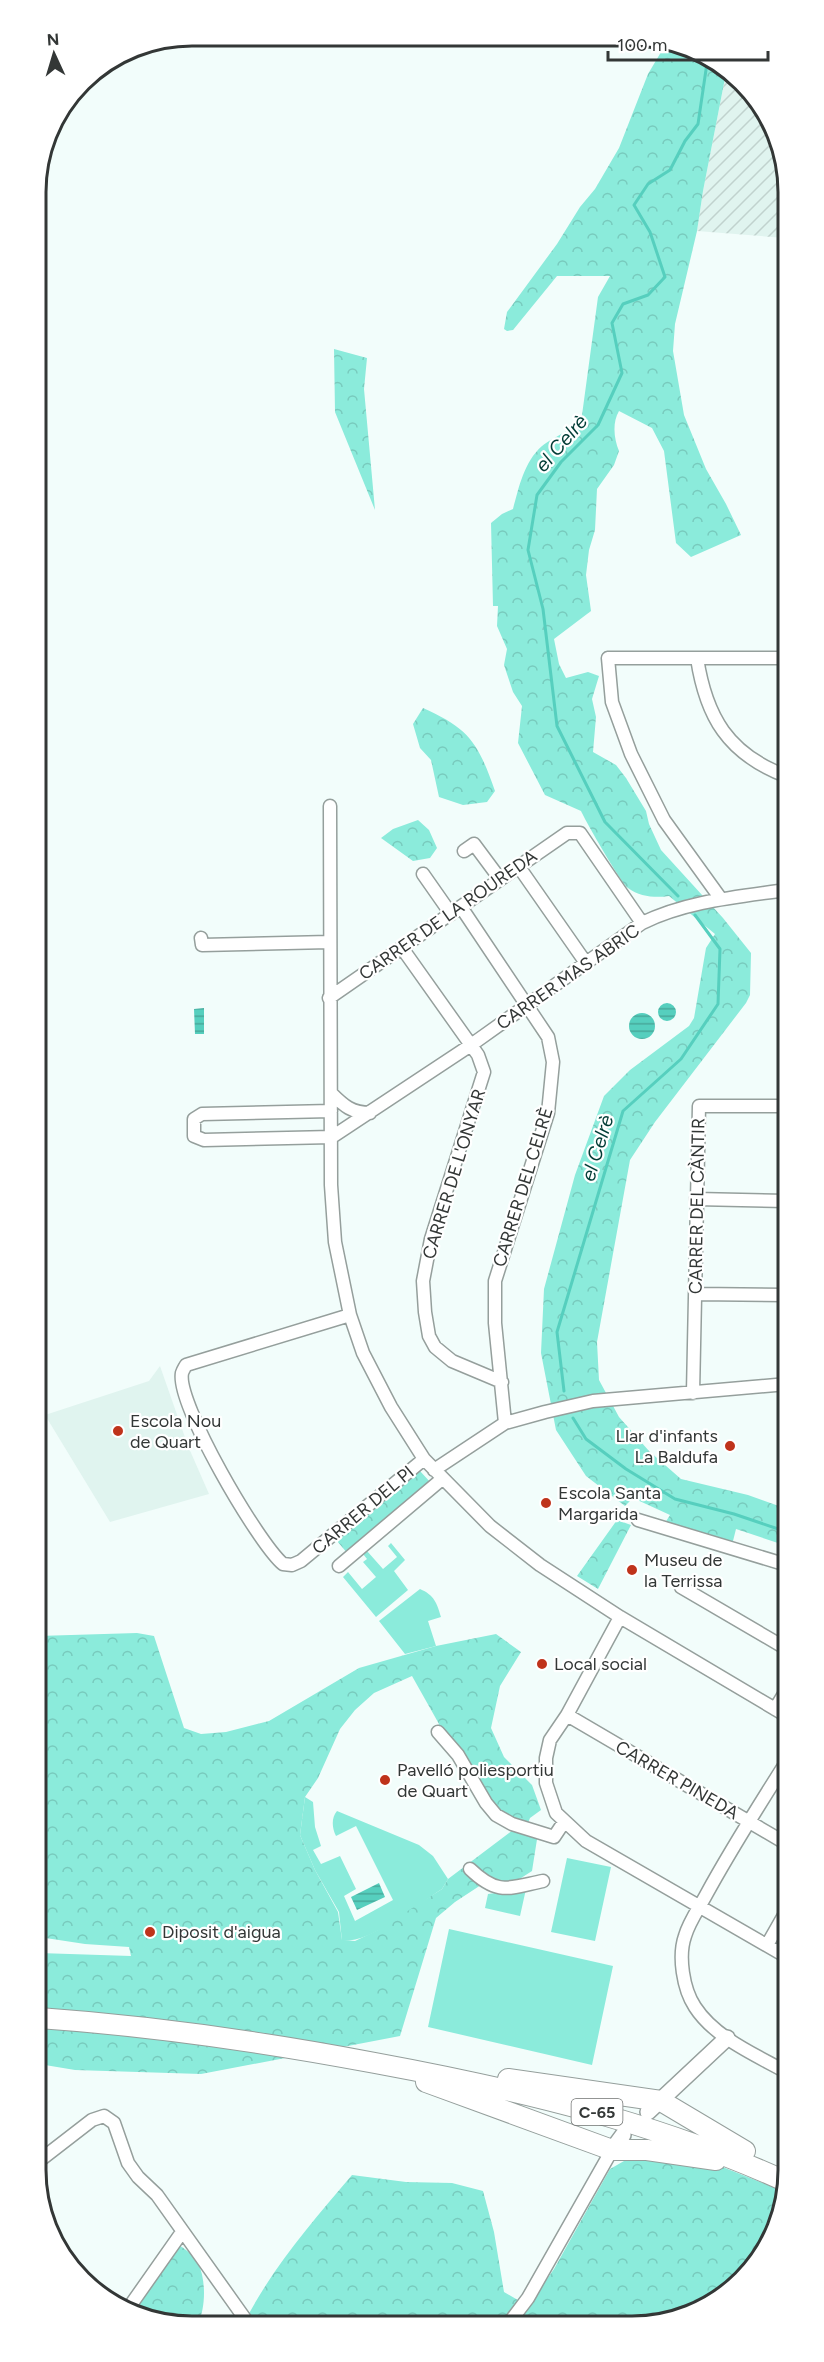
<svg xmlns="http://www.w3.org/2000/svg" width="824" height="2362" viewBox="0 0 824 2362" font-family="Figtree,sans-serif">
  <defs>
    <pattern id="industrial-furrows" width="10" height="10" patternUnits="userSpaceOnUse" patternTransform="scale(1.5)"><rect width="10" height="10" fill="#e0f4ef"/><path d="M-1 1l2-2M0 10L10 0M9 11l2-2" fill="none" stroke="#c1d2ce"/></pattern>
    <pattern id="forest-crowns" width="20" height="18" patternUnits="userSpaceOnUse" patternTransform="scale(1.5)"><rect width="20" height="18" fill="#8bebdb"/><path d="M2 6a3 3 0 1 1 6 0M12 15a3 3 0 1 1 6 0" fill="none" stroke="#78cabd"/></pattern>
    <pattern id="water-rules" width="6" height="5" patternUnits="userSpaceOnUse" patternTransform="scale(1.5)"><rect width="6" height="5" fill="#56cfbe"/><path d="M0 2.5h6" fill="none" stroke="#48a99b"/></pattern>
  </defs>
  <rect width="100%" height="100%" fill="#f2fdfb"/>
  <!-- built -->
  <path fill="#e0f4ef" d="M160,1366L188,1446L209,1494L110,1522L45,1415L149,1381Z"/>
  <!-- industrial -->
  <path fill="url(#industrial-furrows)" d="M726,73L742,82L785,162V238L697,231L703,191Z"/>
  <!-- grass -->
  <path fill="#8bebdb" d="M391,1543L405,1560L394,1571L408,1590L376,1617L343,1577L348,1572L362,1589L376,1577L363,1562L367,1559L363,1554L367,1551L383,1569L397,1557L388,1546Z
    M420,1589C434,1595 437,1603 441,1617L428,1621L436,1646L405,1654L379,1621Z
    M305,1797L313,1802L315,1827L321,1846L313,1850L321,1864L340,1856L356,1889L344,1896L355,1921L393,1900L356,1826L336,1836C332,1828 331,1818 337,1811L419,1845L433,1856L448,1879L442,1889C416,1906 373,1942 342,1941L339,1912L315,1870L300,1835Z
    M567,1858L611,1867L595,1941L551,1932Z
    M526,1889L520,1916L485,1908L488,1894Z
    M449,1929L613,1966L592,2065L428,2027Z"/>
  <!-- forest -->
  <path fill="url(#forest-crowns)" fill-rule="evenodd" d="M667,42L726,73L703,191L697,231L675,324L673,351L684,415L706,469L726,504L741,535L691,557L676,543L664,451L652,428L619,411C612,423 614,439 619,451L614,465L597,489L595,530L589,550L586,575L591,611L554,639L559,664L566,678L588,672L599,676L592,699L596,717L593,752L616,765L626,778L646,811L649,824L661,850L723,918L751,953L750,995L746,1003L655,1122L630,1160L597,1342L599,1380L619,1417L649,1451L681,1479L748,1495L787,1509V1546L736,1529L732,1545L665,1523L670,1515L633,1498L625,1506L586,1476L556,1430L541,1353L544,1289L575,1175L604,1096L630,1070L689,1026L694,1018L706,948L715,934L669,896C656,898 640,897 628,888C621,883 586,822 581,811L545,795L518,743L522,706L513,692L504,665L507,649L497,626L498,606H493L491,523L502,514L513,509C519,487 524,462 542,446C554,436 576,430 582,415L598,297L610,276H557L513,330L507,331L504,329L507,312L557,244L580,207L595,189L619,148L648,74Z
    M334,349L367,358L364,389L375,510L335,412Z
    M423,708C470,729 478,743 495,791L487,802L463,805L439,797L431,760L420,748L413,724Z
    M418,820L429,830L437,848L430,858L413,861L381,838L393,829Z
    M420,1471L431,1483L348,1554L337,1541Z
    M617,1520L631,1525L598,1589L577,1576Z
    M137,1633L154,1636L184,1728L201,1734L226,1732L269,1721L359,1668L436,1646L496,1634L521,1652L500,1686L491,1728L504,1757L532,1785L541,1810L530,1818L526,1828L538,1833L532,1871L518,1880L484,1883L455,1902L436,1918L400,2036L201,2074L75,2070L39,2064V1953L131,1956L129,1947L85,1944L39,1937L38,1636ZM412,1676L439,1724L438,1732L496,1815L517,1827L448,1879L442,1889L378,1930L355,1941L342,1940L338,1912L315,1870L300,1835L305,1797L318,1778L340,1729L355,1710L374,1693Z
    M638,2153L715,2164L785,2192L776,2229L749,2272L710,2305L662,2323H244C272,2268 312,2222 352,2175L406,2182L452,2183L483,2191L494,2232L504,2292L528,2306L554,2269L610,2169Z
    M177,2244C184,2248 194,2255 198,2263C206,2279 206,2307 198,2323H162L135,2309L154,2284Z"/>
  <!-- water -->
  <path fill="url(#water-rules)" d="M658 1012a9 9 0 1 1 18 0a9 9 0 1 1-18 0Z
    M204,1008V1034H195L194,1009Z
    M629 1026a13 13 0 1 1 26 0a13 13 0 1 1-26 0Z
    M379,1883L385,1897L357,1910L351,1897Z"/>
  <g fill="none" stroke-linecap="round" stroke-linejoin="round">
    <!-- stream -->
    <path stroke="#56cfbe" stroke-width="3" d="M678,896L605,822L557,726L543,609L528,550L537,495L561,462L598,425L622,373L612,323L623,304L648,295L665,277L650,232L634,205L648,184L670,170L685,141L698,124L707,63
      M564,1391L557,1332L623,1111L681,1059L718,1004L720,949L695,915
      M573,1418L586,1439L626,1469L675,1499L734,1514L787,1532"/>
    <defs>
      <path id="minor" d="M697,658C706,717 728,754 786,776
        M330,806L331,1185L335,1242L350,1315L363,1353L391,1407L424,1459L490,1526L540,1565L620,1617L787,1716
        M464,851L474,844L500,879
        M519,867L586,963
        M423,874L451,914
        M721,899L664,820L631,754L612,702L608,658H786
        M461,907L548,1037L553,1062L548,1113L495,1281V1323L505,1423
        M201,938L202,945L329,942
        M402,948L478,1055L484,1072L431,1239L423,1281L425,1312L429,1336L435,1347L452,1361L502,1382
        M329,998L567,833H580L642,923
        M331,1093C344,1106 352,1113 370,1113
        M331,1111L202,1114L194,1119V1136L204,1140L332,1137L471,1045L642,923C687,901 737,897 786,890
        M696,1199L786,1201
        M696,1294L786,1295
        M350,1315L186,1365C185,1367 183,1370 182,1373C176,1403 258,1543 283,1564L292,1565L301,1561L424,1459
        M693,1393L699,1106H786
        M434,1470L505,1423L545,1412L593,1401L787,1384
        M638,1520L787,1565
        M339,1566L442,1479
        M681,1587L787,1649
        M620,1617L567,1715L550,1740L546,1758V1783L556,1813L586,1841L787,1957
        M775,1709L787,1689
        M567,1715L787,1844
        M438,1732L458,1755L486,1803L496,1815L512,1824L554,1837L564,1822
        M787,1761C759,1805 731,1849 706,1895C699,1908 689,1922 685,1936C678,1956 683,1989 695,2007C715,2038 756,2055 788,2073
        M470,1869C498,1896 509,1888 543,1881
        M767,1945L787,1910
        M39,2161L92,2120L104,2116L114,2123L128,2163L138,2177L157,2195L248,2323
        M130,2306L182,2232
        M509,2323L528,2298L612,2150"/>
      <path id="tertiary" d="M648,2112L727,2038
        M612,2150L623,2135"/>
      <path id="primary" d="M39,2018C152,2026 264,2042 375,2063C516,2089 656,2122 787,2182
        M508,2079L661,2101L745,2151
        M426,2082L612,2150H647L716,2160"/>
    </defs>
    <!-- minor casing -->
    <use href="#minor" stroke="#959f9c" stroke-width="15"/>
    <!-- tertiary casing -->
    <use href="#tertiary" stroke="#959f9c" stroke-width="18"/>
    <!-- primary casing -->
    <use href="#primary" stroke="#959f9c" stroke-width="22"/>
    <!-- minor -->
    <use href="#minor" stroke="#fff" stroke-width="12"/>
    <!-- tertiary -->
    <use href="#tertiary" stroke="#fff" stroke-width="15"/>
    <!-- primary -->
    <use href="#primary" stroke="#fff" stroke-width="20"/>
  </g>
  <!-- markers -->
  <g fill="#bf331b" stroke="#fff" stroke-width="2">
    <circle cx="118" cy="1431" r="6"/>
    <circle cx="730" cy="1446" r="6"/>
    <circle cx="546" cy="1503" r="6"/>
    <circle cx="632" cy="1570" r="6"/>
    <circle cx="542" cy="1664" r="6"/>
    <circle cx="385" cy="1780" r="6"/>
    <circle cx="150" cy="1932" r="6"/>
  </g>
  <g text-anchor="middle" stroke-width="4.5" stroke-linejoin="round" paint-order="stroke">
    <!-- shield labels -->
    <rect fill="#fff" stroke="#707372" stroke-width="1.5" x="571.5" y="2099" width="51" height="26" rx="4.5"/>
    <g font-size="16" font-weight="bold" fill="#333736">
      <text x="597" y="2118">C-65</text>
    </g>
    <!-- street labels -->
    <g font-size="18" fill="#333736" stroke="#fff">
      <text transform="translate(448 915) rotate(-35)" y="6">CARRER DE LA ROUREDA</text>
      <text transform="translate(568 977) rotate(-35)" y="6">CARRER MAS ABRIC</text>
      <text transform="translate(454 1174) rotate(-73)" y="6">CARRER DE L'ONYAR</text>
      <text transform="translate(523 1187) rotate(-73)" y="6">CARRER DEL CELRÈ</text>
      <text transform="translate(697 1206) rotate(-89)" y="6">CARRER DEL CÀNTIR</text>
      <text transform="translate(363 1510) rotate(-40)" y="6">CARRER DEL PI</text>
      <text transform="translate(677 1780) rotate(30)" y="6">CARRER PINEDA</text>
    </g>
    <!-- poi labels -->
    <g font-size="18" fill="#333736" stroke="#fff" text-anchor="start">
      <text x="130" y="1427">Escola Nou<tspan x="130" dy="21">de Quart</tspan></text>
      <text x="718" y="1442" text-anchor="end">Llar d'infants<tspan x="718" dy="21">La Baldufa</tspan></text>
      <text x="558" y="1499">Escola Santa<tspan x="558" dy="21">Margarida</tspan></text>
      <text x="644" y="1566">Museu de<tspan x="644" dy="21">la Terrissa</tspan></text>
      <text x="554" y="1670">Local social</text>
      <text x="397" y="1776">Pavelló poliesportiu<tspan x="397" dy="21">de Quart</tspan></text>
      <text x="162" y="1938">Diposit d'aigua</text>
    </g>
    <!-- water labels -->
    <g font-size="20" font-style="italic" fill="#023d36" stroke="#fff">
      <text transform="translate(561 443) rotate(-49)" y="7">el Celrè</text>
      <text transform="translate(597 1148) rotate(-73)" y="7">el Celrè</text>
    </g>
  </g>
  <!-- crop -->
  <path d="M0 0H824V2362H0ZM192 46H632A146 146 0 0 1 778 192V2170A146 146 0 0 1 632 2316H192A146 146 0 0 1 46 2170V192A146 146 0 0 1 192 46Z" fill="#fff" fill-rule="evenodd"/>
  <path fill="none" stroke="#333736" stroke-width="3" d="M192 46H632A146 146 0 0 1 778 192V2170A146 146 0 0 1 632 2316H192A146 146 0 0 1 46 2170V192A146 146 0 0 1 192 46Z"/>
  <!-- north arrow -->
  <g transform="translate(54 54) rotate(356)" stroke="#ffffff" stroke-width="4.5" paint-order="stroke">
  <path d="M0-4.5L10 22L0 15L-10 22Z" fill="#333736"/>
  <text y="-9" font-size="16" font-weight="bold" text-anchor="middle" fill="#333736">N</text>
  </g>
  <!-- scale -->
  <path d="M608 51v9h160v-9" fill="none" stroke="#333736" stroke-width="3"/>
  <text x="617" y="51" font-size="18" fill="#333736" stroke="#ffffff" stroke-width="4.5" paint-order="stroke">100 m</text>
</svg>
